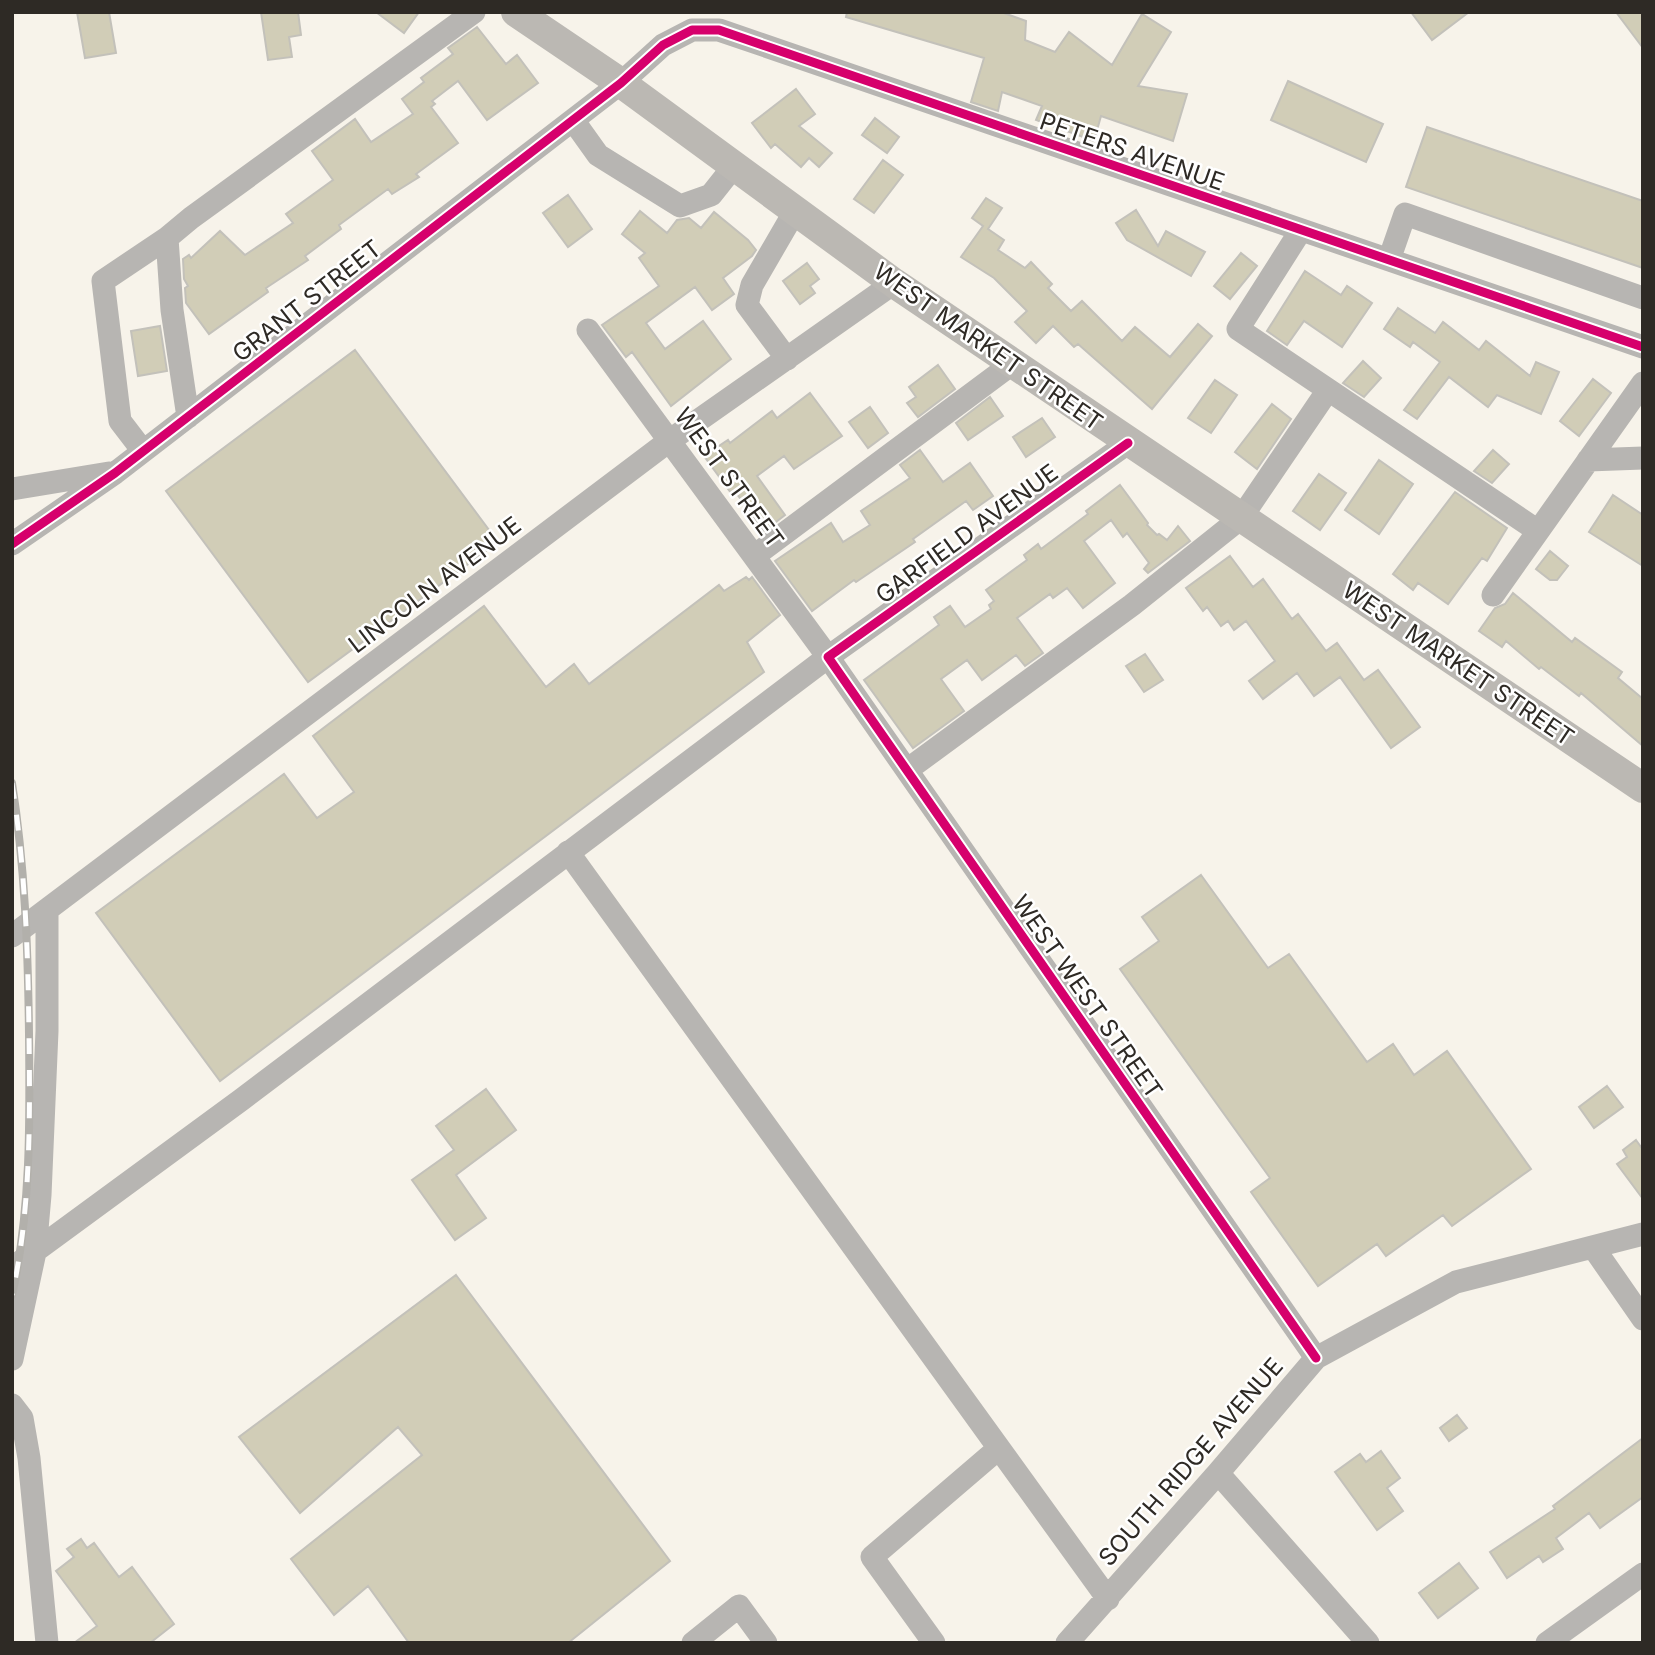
<svg xmlns="http://www.w3.org/2000/svg" width="1655" height="1655" viewBox="0 0 1655 1655" font-family="Inter,sans-serif">
  <rect width="100%" height="100%" fill="#f7f3ea"/>
  <!-- building -->
  <path fill="#d1cdb7" stroke="#c3c1ba" stroke-width="2" d="M77,12H109L116,53L85,58Z
    M261,12H298L301,35L289,37L292,57L268,60Z
    M376,12H419L404,33Z
    M847,12H1001L1026,21L1025,40L1055,52L1069,32L1112,65L1142,14L1171,32L1138,86L1187,94L1173,141L1101,116L1094,141L1036,120L1042,106L1002,92L998,111L971,102L984,58L846,17Z
    M1411,12H1469L1432,40Z
    M1616,12H1643V48Z
    M477,27L506,64L517,55L538,83L487,120L458,81L432,101L435,104L431,107L458,143L416,174L419,177L392,194L388,189L339,225L341,229L305,256L308,260L266,288L268,292L209,334L186,303L185,288L188,286L184,279L183,259L189,255L191,258L220,231L245,255L293,223L286,214L333,180L312,151L355,119L371,142L413,114L402,99L424,82L421,78L453,54L448,48Z
    M1288,81L1383,124L1366,162L1271,120Z
    M796,89L815,114L799,126L832,153L819,167L809,158L801,167L775,144L771,148L752,123Z
    M875,118L899,137L887,153L862,135Z
    M1427,127L1643,201V268L1406,187Z
    M883,160L903,175L874,213L854,199Z
    M568,195L592,229L568,247L543,213Z
    M986,198L1002,208L988,229L1004,240L998,250L1025,268L1031,262L1052,284L1048,288L1071,311L1082,301L1122,341L1135,327L1170,357L1198,324L1212,336L1152,409L1078,344L1074,347L1053,326L1036,343L1015,322L1027,311L994,278L961,257L983,226L972,218Z
    M1136,210L1158,246L1166,231L1205,252L1191,276L1127,240L1116,223Z
    M640,211L667,233L677,220L689,218L701,228L714,212L748,240L756,250L752,256L723,278L734,294L712,310L695,287L646,323L665,349L703,321L731,359L671,406L632,352L626,357L602,325L659,286L639,258L645,253L622,234Z
    M1241,253L1257,266L1230,299L1214,286Z
    M807,263L819,279L810,286L815,293L800,304L783,281Z
    M1305,271L1341,295L1347,286L1372,303L1342,347L1304,321L1287,345L1267,331Z
    M1398,308L1435,333L1443,322L1479,350L1486,341L1530,376L1536,362L1559,372L1541,414L1497,395L1488,407L1449,377L1417,419L1404,410L1440,362L1413,342L1410,347L1384,329Z
    M160,326L167,371L138,376L131,331Z
    M355,350L498,542L308,682L166,491Z
    M1363,361L1381,378L1364,397L1343,383Z
    M938,365L955,389L918,417L907,403L916,397L909,387Z
    M1593,379L1611,393L1579,436L1560,421Z
    M1215,380L1237,395L1211,433L1188,418Z
    M810,393L842,436L794,469L784,456L757,476L785,515L764,531L734,490L731,493L704,456L728,440L730,443L772,411L777,418Z
    M990,397L1003,416L968,440L956,423Z
    M1272,404L1291,419L1257,469L1235,452Z
    M870,407L888,433L868,448L849,422Z
    M1042,418L1055,437L1026,457L1013,437Z
    M920,450L943,482L970,463L993,496L973,510L966,501L913,539L915,542L856,582L854,580L812,611L775,561L831,523L843,542L870,525L861,511L910,478L900,465Z
    M1493,450L1509,464L1492,483L1474,471Z
    M1379,460L1413,484L1379,534L1345,510Z
    M1319,474L1346,493L1320,530L1293,511Z
    M1120,485L1148,523L1147,525L1157,535L1159,534L1167,540L1178,526L1190,541L1148,573L1144,569L1149,563L1127,533L1123,537L1111,520L1084,541L1115,583L1083,608L1067,588L1053,598L1050,594L1017,618L1043,653L1025,666L1016,655L982,680L967,660L941,679L964,711L913,748L864,680L939,625L934,617L950,606L965,627L991,609L989,605L994,601L986,590L1027,560L1024,555L1038,544L1041,549L1088,514L1086,511Z
    M1455,492L1507,528L1487,561L1482,558L1448,604L1418,583L1413,590L1393,574Z
    M1613,495L1643,515V566L1589,532Z
    M1550,551L1568,566L1557,580H1550L1536,569Z
    M1230,556L1253,587L1263,579L1292,619L1298,614L1326,651L1337,643L1364,680L1378,670L1420,727L1391,748L1340,677L1314,696L1297,673L1263,699L1249,681L1275,661L1246,621L1234,630L1228,621L1221,626L1207,607L1203,611L1186,588Z
    M746,577L749,580L752,577L780,615L747,642L764,672L220,1081L96,913L284,774L317,818L354,792L313,736L484,606L546,687L574,664L589,684L719,585L724,591Z
    M1513,593L1572,642L1575,638L1622,672L1618,678L1643,699V746L1581,693L1579,696L1541,667L1539,669L1506,641L1502,647L1479,631L1495,608L1505,604Z
    M1145,654L1163,680L1144,692L1126,666Z
    M1201,875L1268,968L1289,954L1367,1062L1393,1044L1414,1075L1447,1051L1531,1169L1452,1226L1443,1215L1386,1256L1377,1244L1318,1286L1251,1192L1270,1178L1120,969L1159,941L1142,917Z
    M1607,1086L1623,1107L1594,1128L1579,1107Z
    M486,1089L516,1130L456,1175L486,1218L455,1240L412,1180L454,1150L436,1126Z
    M1636,1140L1641,1147L1643,1145V1199L1617,1164L1627,1157L1623,1150Z
    M456,1275L670,1561L568,1643H409L368,1586L334,1615L291,1559L422,1455L398,1427L300,1513L239,1437Z
    M1457,1415L1467,1428L1449,1441L1440,1428Z
    M1643,1438V1497L1600,1528L1589,1513L1556,1538L1563,1549L1543,1562L1539,1556L1507,1578L1490,1552L1555,1509L1553,1506Z
    M1381,1451L1400,1478L1387,1488L1403,1511L1377,1530L1335,1472L1360,1454L1366,1462Z
    M81,1539L87,1548L94,1543L119,1577L132,1567L174,1624L150,1643H74L97,1626L56,1571L74,1557L67,1549Z
    M1459,1563L1478,1588L1438,1618L1419,1593Z"/>
  <g fill="none" stroke-linecap="round" stroke-linejoin="round">
    <!-- minor -->
    <path stroke="#b7b5b2" stroke-width="23" d="M573,120L598,155L680,206L711,195L734,166
      M1301,230L1238,329L1538,531
      M1389,260L1405,214L1643,298
      M588,330L828,657L1316,1358
      M787,359L747,305L752,285L795,211
      M188,417L172,310L167,238L191,218L474,12
      M143,451L120,421L103,281L167,238
      M1588,460L1643,458
      M12,489L109,473
      M12,544L115,473L621,83L663,45L692,30H719L1643,347
      M754,556L1012,364
      M1493,595L1643,383
      M907,770L1132,605L1241,518L1328,390
      M568,852L1108,1599
      M12,936L669,441L894,283
      M1593,1247L1643,1319
      M12,1268L241,1100L828,657L1128,443
      M12,1359L35,1252L40,1195L47,1031V910
      M12,1405L22,1418L29,1458L47,1643
      M1218,1473L1368,1643
      M693,1643L739,1606L766,1643
      M934,1643L872,1557L998,1449
      M1067,1643L1218,1473L1316,1358L1456,1282L1643,1234
      M1547,1643L1643,1574"/>
    <!-- major -->
    <path stroke="#bbb8b3" stroke-width="30" d="M516,12L621,83L894,283L1643,788"/>
    <defs>
      <path id="rail" d="M12,783C25,866 28,950 29,1034C30,1120 31,1210 12,1295"/>
    </defs>
    <!-- rail casing -->
    <use href="#rail" stroke="#b2b0ab" stroke-width="8"/>
    <!-- rail -->
    <use href="#rail" stroke="#fff" stroke-width="5" stroke-dasharray="16" stroke-linecap="butt"/>
    <defs>
      <path id="cycleway" d="M1128,443L828,657L1316,1358
        M12,544L115,473L621,83L663,45L692,30H719L1643,347"/>
    </defs>
    <!-- cycleway casing -->
    <use href="#cycleway" stroke="#fff" stroke-width="13"/>
    <!-- cycleway -->
    <use href="#cycleway" stroke="#d6006c" stroke-width="9"/>
  </g>
  <g text-anchor="middle" stroke-width="5" stroke-linejoin="round" paint-order="stroke">
    <!-- street labels -->
    <g font-size="24" fill="#2e2a25" stroke="#fff">
      <text transform="translate(1132 152) rotate(19)" y="8">PETERS AVENUE</text>
      <text transform="translate(307 301) rotate(-38)" y="8">GRANT STREET</text>
      <text transform="translate(988 347) rotate(35)" y="8">WEST MARKET STREET</text>
      <text transform="translate(729 478) rotate(54)" y="8">WEST STREET</text>
      <text transform="translate(967 534) rotate(-36)" y="8">GARFIELD AVENUE</text>
      <text transform="translate(435 585) rotate(-37)" y="8">LINCOLN AVENUE</text>
      <text transform="translate(1458 664) rotate(34)" y="8">WEST MARKET STREET</text>
      <text transform="translate(1087 997) rotate(55)" y="8">WEST WEST STREET</text>
      <text transform="translate(1191 1462) rotate(-49)" y="8">SOUTH RIDGE AVENUE</text>
    </g>
  </g>
  <!-- border -->
  <rect width="1655" height="1655" fill="none" stroke="#2e2a25" stroke-width="28"/>
</svg>
